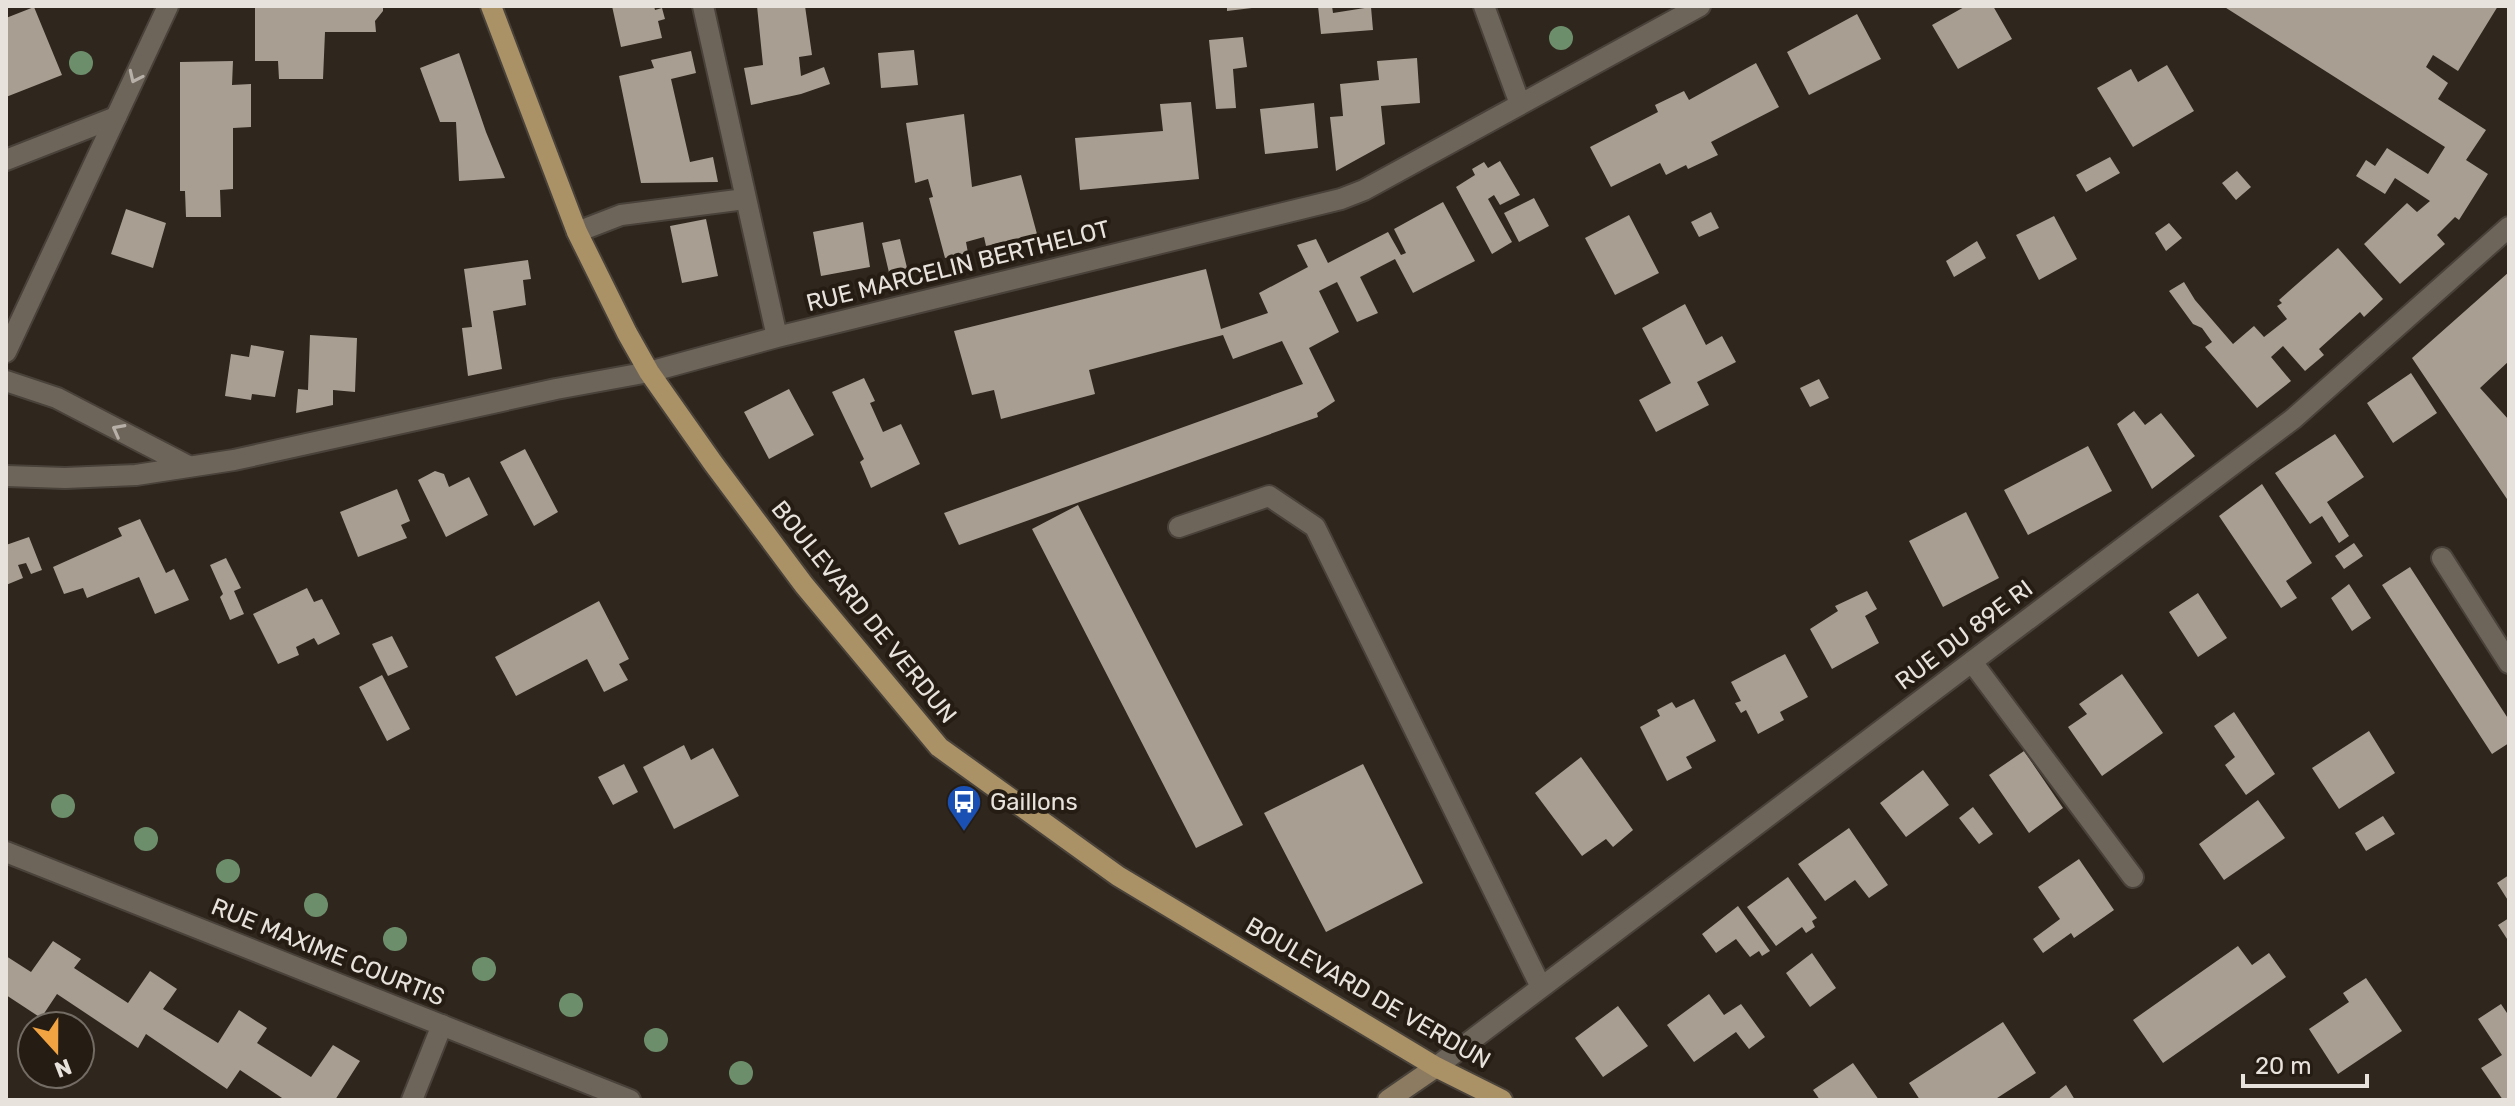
<svg xmlns="http://www.w3.org/2000/svg" width="2515" height="1106" viewBox="0 0 2515 1106" font-family="Rubik,sans-serif">
  <rect width="100%" height="100%" fill="#2f261d"/>
  <!-- building -->
  <path fill="#a89e92" d="M255,6H383V11L375,21L376,32H325L323,79H279L278,61H255Z
    M612,6H654L655,10L662,8L665,19L658,21L662,38L621,47Z
    M757,6H805L812,55L799,57L801,76L824,67L830,84L801,94L751,105L744,68L763,65Z
    M1227,6H1252V8L1227,11Z
    M1318,6H1332L1333,13L1371,7L1373,30L1321,34Z
    M1966,6H1993L2012,39L1958,69L1932,25Z
    M2223,6H2498L2458,71L2433,55L2426,67L2448,83L2438,99L2486,130L2466,160L2488,174L2459,220L2455,217L2437,235L2445,244L2400,284L2364,244L2407,203L2417,212L2430,201L2395,178L2385,194L2356,176L2366,160L2375,166L2387,148L2428,174L2445,147Z
    M34,7L62,75L6,97V18Z
    M1857,14L1881,59L1809,95L1787,52Z
    M1243,37L1247,67L1233,69L1236,108L1216,109L1209,40Z
    M914,50L918,85L881,88L878,53Z
    M691,51L696,73L671,79L690,162L713,157L718,182L641,183L619,76L654,68L651,60Z
    M459,53L486,132L505,178L459,181L456,122H440L420,68Z
    M1417,58L1420,103L1381,106L1385,144L1336,171L1330,117L1343,116L1340,84L1379,80L1377,61Z
    M233,61L232,85L251,84V127L233,128V189L220,190L221,217H186L185,191H180V62Z
    M1756,63L1779,107L1711,142L1718,155L1688,169L1686,165L1666,175L1660,163L1611,187L1590,147L1658,112L1655,105L1684,91L1689,100Z
    M2167,65L2194,111L2133,147L2097,88L2131,69L2138,82Z
    M1191,102L1199,179L1080,190L1075,138L1163,131L1160,104Z
    M1314,103L1318,148L1265,154L1260,109Z
    M964,114L972,187L1021,175L1037,234L986,246L984,237L966,242L968,253L945,258L929,198L933,197L928,179L915,183L906,123Z
    M2110,157L2120,173L2086,192L2076,175Z
    M1500,161L1520,195L1500,205L1494,195L1488,199L1512,242L1492,254L1456,187L1475,175L1472,169L1484,162L1488,168Z
    M2237,171L2251,187L2236,200L2222,183Z
    M1534,198L1549,226L1519,242L1504,213Z
    M1443,202L1475,261L1413,293L1395,259L1360,277L1378,313L1357,322L1337,282L1319,291L1339,332L1309,348L1335,401L1317,413L1318,417L959,545L944,513L1303,384L1282,341L1233,359L1223,335L1089,370L1095,394L1001,419L994,390L972,395L954,331L1206,269L1221,329L1268,313L1259,293L1308,267L1297,245L1316,239L1328,263L1388,232L1401,255L1406,253L1394,229Z
    M126,209L166,223L153,268L111,254Z
    M1711,212L1719,228L1699,237L1691,222Z
    M1629,215L1659,273L1615,295L1585,238Z
    M2054,216L2077,259L2039,280L2016,235Z
    M706,219L718,276L682,283L670,226Z
    M863,222L870,267L821,276L813,232Z
    M2169,223L2182,238L2166,251L2155,233Z
    M900,239L909,276L891,281L882,243Z
    M1977,241L1986,258L1954,277L1946,261Z
    M2338,248L2383,299L2364,317L2360,312L2319,349L2324,355L2305,371L2283,346L2271,357L2291,381L2257,408L2205,347L2212,342L2202,328L2193,324L2169,291L2184,282L2195,300L2233,344L2254,326L2264,337L2287,319L2277,306L2282,303L2279,300Z
    M528,260L531,279L523,280L526,305L493,311L502,369L468,376L462,328L472,327L464,269Z
    M2509,272V361L2480,388L2509,420V502L2412,358Z
    M1685,304L1706,345L1722,336L1736,362L1697,382L1709,405L1656,432L1639,400L1671,383L1642,328Z
    M310,335L357,338L355,392L333,390V405L296,413L298,389L308,390Z
    M251,345L284,351L275,397L252,394L251,400L225,396L231,354L249,357Z
    M2411,373L2437,413L2393,443L2367,403Z
    M864,378L875,401L870,403L883,432L901,424L920,464L871,488L860,462L864,459L832,392Z
    M1819,379L1829,398L1810,407L1800,388Z
    M789,389L814,435L769,459L744,412Z
    M2134,411L2145,425L2161,413L2195,456L2152,489L2117,424Z
    M2335,434L2364,477L2327,502L2349,536L2339,543L2322,516L2310,524L2275,473Z
    M2088,446L2112,491L2028,535L2004,490Z
    M525,449L558,512L534,526L500,462Z
    M435,471L444,474L449,487L469,477L488,515L446,537L418,480Z
    M2262,484L2312,563L2286,581L2297,598L2281,608L2219,516Z
    M397,489L410,521L401,525L407,538L358,557L340,512Z
    M1078,505L1243,825L1196,848L1032,529Z
    M1966,512L1999,578L1943,607L1909,541Z
    M140,519L166,573L174,569L189,600L155,614L139,577L87,598L83,588L64,594L53,567L122,536L118,528Z
    M29,537L42,570L31,574L26,563L18,565L23,578L6,585V545Z
    M2354,543L2363,556L2344,569L2335,556Z
    M226,558L241,588L234,591L244,614L230,620L220,597L223,594L210,565Z
    M2410,567L2509,720V743L2492,754L2382,585Z
    M2349,584L2371,618L2352,631L2331,598Z
    M307,588L314,602L322,599L340,634L318,645L314,638L296,647L299,655L278,664L253,614Z
    M1867,591L1877,609L1865,616L1879,643L1832,669L1810,629L1838,611L1835,606Z
    M2198,593L2227,638L2198,657L2169,612Z
    M599,601L629,659L619,664L628,680L604,692L587,659L516,696L495,657Z
    M392,636L408,667L388,676L372,644Z
    M1785,654L1808,697L1780,712L1784,720L1758,734L1746,710L1741,713L1735,703L1741,701L1731,682Z
    M2122,674L2163,733L2102,776L2068,727L2087,714L2079,704Z
    M382,675L410,729L387,741L359,687Z
    M1694,699L1716,741L1686,757L1692,768L1667,781L1640,727L1660,716L1657,710L1672,702L1676,708Z
    M2234,712L2275,774L2246,795L2225,765L2235,757L2214,726Z
    M2369,731L2395,773L2339,809L2312,768Z
    M684,745L691,760L713,748L739,796L674,829L643,767Z
    M2024,751L2063,808L2029,833L1989,775Z
    M1581,757L1633,830L1613,847L1606,839L1582,856L1535,793Z
    M624,764L638,792L613,805L598,777Z
    M1363,764L1423,883L1326,932L1264,813Z
    M1923,770L1949,805L1906,837L1880,803Z
    M2258,800L2285,838L2224,880L2199,844Z
    M1973,807L1993,834L1979,844L1959,818Z
    M2383,816L2395,834L2366,851L2355,833Z
    M1849,828L1888,885L1869,898L1855,880L1825,901L1798,864Z
    M2079,859L2114,910L2074,938L2071,933L2043,953L2033,939L2060,919L2038,887Z
    M2509,875V902L2497,883Z
    M1788,877L1817,918L1812,921L1815,927L1806,933L1802,927L1776,946L1747,907Z
    M1738,906L1770,951L1762,956L1759,951L1750,957L1736,939L1716,953L1702,934Z
    M2509,918V942L2498,925Z
    M53,941L81,959L74,968L128,1003L150,971L177,989L163,1009L218,1043L239,1010L267,1028L257,1043L311,1077L333,1045L360,1061L335,1100H285L240,1070L227,1089L146,1034L138,1048L57,994L41,1018L6,995V956L31,972Z
    M2238,946L2252,965L2269,953L2286,977L2163,1063L2133,1020Z
    M1812,953L1836,988L1810,1007L1786,973Z
    M2366,978L2402,1031L2338,1074L2309,1029L2349,1002L2343,993Z
    M1709,994L1724,1015L1741,1004L1765,1037L1749,1049L1736,1032L1694,1062L1667,1025Z
    M2501,1004L2509,1016V1100H2503L2481,1068L2502,1055L2478,1019Z
    M1618,1006L1648,1046L1603,1077L1575,1038Z
    M2003,1022L2036,1073L1994,1100H1920L1909,1083Z
    M1853,1063L1879,1100H1820L1813,1090Z
    M2066,1085L2075,1100H2047Z"/>
  <g fill="none" stroke-linecap="round" stroke-linejoin="round">
    <defs>
      <path id="service" d="M6,160L116,117
        M577,232L621,215L745,199
        M1179,527L1269,496L1315,527L1541,987
        M2442,558L2509,663
        M1972,662L2133,877"/>
      <path id="minor" d="M703,6L777,337
        M1484,6L1520,104
        M649,372L777,337L1341,199L1364,190L1700,6
        M412,1100L442,1025"/>
      <path id="tertiary" d="M6,352L168,6
        M6,381L57,398L188,466
        M6,476L65,478L136,475L234,460L556,389L649,372
        M6,852L630,1100
        M1436,1067L2293,419L2509,227"/>
      <path id="secondary" d="M1388,1100L1436,1067"/>
      <path id="primary" d="M491,6L577,232L627,333L649,372L713,463L804,585L939,747L1118,876L1436,1067L1502,1100"/>
    </defs>
    <!-- service casing -->
    <use href="#service" stroke="#49423a" stroke-width="24"/>
    <!-- minor casing -->
    <use href="#minor" stroke="#49423a" stroke-width="24"/>
    <!-- tertiary casing -->
    <use href="#tertiary" stroke="#49423a" stroke-width="24"/>
    <!-- secondary casing -->
    <use href="#secondary" stroke="#49423a" stroke-width="24"/>
    <!-- primary casing -->
    <use href="#primary" stroke="#49423a" stroke-width="24"/>
    <!-- service -->
    <use href="#service" stroke="#6e655a" stroke-width="20"/>
    <!-- minor -->
    <use href="#minor" stroke="#6e655a" stroke-width="20"/>
    <!-- tertiary -->
    <use href="#tertiary" stroke="#6e655a" stroke-width="20"/>
    <!-- secondary -->
    <use href="#secondary" stroke="#8c7b60" stroke-width="20"/>
    <!-- primary -->
    <use href="#primary" stroke="#aa9166" stroke-width="20"/>
  </g>
  <!-- trees -->
  <g fill="#6d8e6b">
    <circle cx="1561" cy="38" r="12"/>
    <circle cx="81" cy="63" r="12"/>
    <circle cx="63" cy="806" r="12"/>
    <circle cx="146" cy="839" r="12"/>
    <circle cx="228" cy="871" r="12"/>
    <circle cx="316" cy="905" r="12"/>
    <circle cx="395" cy="939" r="12"/>
    <circle cx="484" cy="969" r="12"/>
    <circle cx="571" cy="1005" r="12"/>
    <circle cx="656" cy="1040" r="12"/>
    <circle cx="741" cy="1073" r="12"/>
  </g>
  <!-- one-way arrows -->
  <defs><path id="oneway-chevron" d="M-2-3.5L2.5 0L-2 3.5" fill="none" stroke-width="1.6" stroke-linecap="round" stroke-linejoin="round" transform="scale(2)"/></defs>
  <g stroke="#b7b0a8">
    <use href="#oneway-chevron" transform="translate(135 77) rotate(115)"/>
    <use href="#oneway-chevron" transform="translate(118 430) rotate(-152)"/>
  </g>
  <!-- icons -->
  <defs>
    <symbol id="bus-pin" viewBox="-11 -11 22 30"><path d="M0 17L-7.5 6A9.5 9.5 0 1 1 7.5 6Z" fill="#1a4fb4" stroke="#251d14"/><path d="M-5-6H5V4H4V6H2V4H-2V6H-4V4H-5ZM-3.5-4V0h7V-4ZM-3.5 1.2v1.5H-2V1.2ZM2 1.2v1.5H3.5V1.2Z" fill="#fff"/></symbol>
  </defs>
  <g fill-rule="evenodd">
    <use href="#bus-pin" x="944" y="782" width="40" height="54"/>
  </g>
  <g text-anchor="middle" stroke-width="8" stroke-linejoin="round" paint-order="stroke">
    <!-- street labels -->
    <g font-size="24" fill="#e8e2dc" stroke="#251d14">
      <text transform="translate(958 266) rotate(-14)" y="8">RUE MARCELIN BERTHELOT</text>
      <text transform="translate(864 612) rotate(51)" y="8">BOULEVARD DE VERDUN</text>
      <text transform="translate(1964 635) rotate(-37)" y="8">RUE DU 89E RI</text>
      <text transform="translate(328 952) rotate(22)" y="8">RUE MAXIME COURTIS</text>
      <text transform="translate(1368 993) rotate(30)" y="8">BOULEVARD DE VERDUN</text>
    </g>
    <!-- poi labels -->
    <g font-size="24" fill="#e8e2dc" stroke="#251d14" text-anchor="start">
      <text x="990" y="810">Gaillons</text>
    </g>
  </g>
  <!-- border -->
  <rect width="2515" height="1106" fill="none" stroke="#e8e2dc" stroke-width="16"/>
  <!-- north arrow -->
  <g transform="translate(56 1050) rotate(159)"><circle r="38" fill="#251d14" stroke="#736c64" stroke-width="2"/>
  <path d="M0-6L14 30L0 20L-14 30Z" fill="#f3a442"/>
  <text y="-12" font-size="22" font-weight="bold" text-anchor="middle" fill="#e8e2dc">N</text>
  </g>
  <!-- scale -->
  <path d="M2243 1074v12h124v-12" fill="none" stroke="#e8e2dc" stroke-width="4"/>
  <text x="2255" y="1074" font-size="24" fill="#e8e2dc" stroke="#251d14" stroke-width="6" paint-order="stroke">20 m</text>
</svg>
